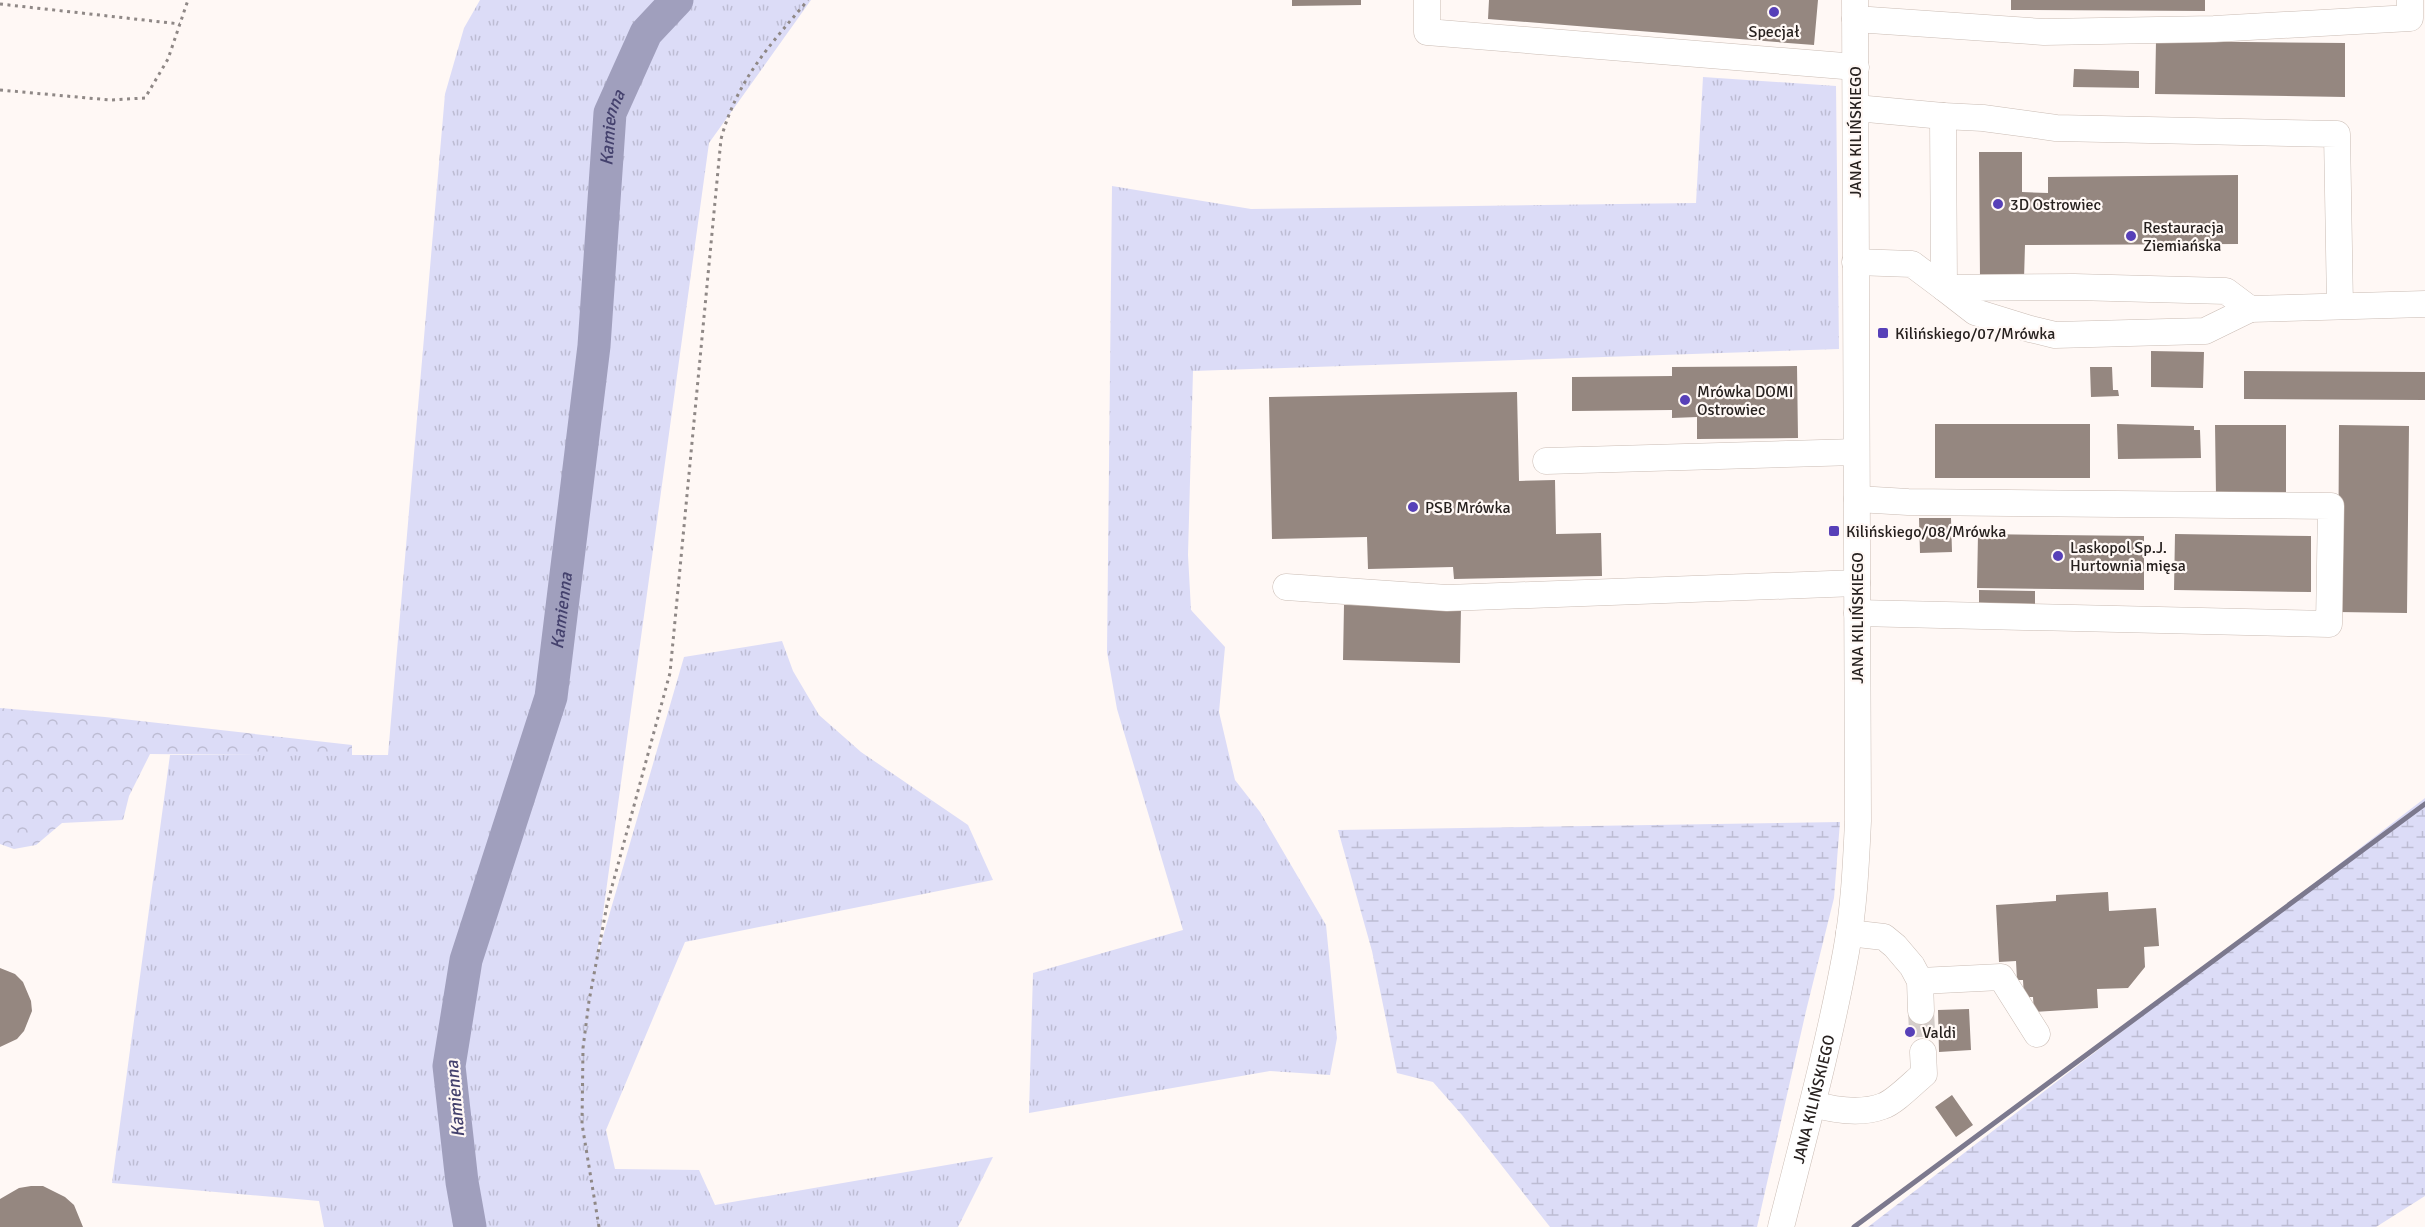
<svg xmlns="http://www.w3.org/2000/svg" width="2425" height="1227" viewBox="0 0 2425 1227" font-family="Signika,sans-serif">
  <defs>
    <pattern id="grass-tufts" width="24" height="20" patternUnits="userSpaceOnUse" patternTransform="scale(1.5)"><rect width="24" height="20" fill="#dcdcf7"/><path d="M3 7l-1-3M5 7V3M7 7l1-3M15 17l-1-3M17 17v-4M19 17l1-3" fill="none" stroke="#bdbcd3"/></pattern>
    <pattern id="forest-crowns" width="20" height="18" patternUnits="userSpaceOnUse" patternTransform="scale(1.5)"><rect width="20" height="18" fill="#dcdcf7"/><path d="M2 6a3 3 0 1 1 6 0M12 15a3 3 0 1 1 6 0" fill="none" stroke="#bdbcd3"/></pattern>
    <pattern id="wetland-marsh" width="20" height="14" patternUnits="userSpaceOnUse" patternTransform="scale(1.5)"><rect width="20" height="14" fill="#dcdcf7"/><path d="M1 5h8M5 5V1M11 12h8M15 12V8" fill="none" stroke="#bdbcd3"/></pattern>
  </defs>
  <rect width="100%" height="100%" fill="#fff8f5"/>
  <!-- grass -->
  <path fill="url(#grass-tufts)" d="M480,0H811L709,143L597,957L684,657L782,641L793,671L819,715L861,752L968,825L993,880L685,942L606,1130L615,1169L699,1170L715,1205L993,1157L958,1227H324L319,1201L112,1183L170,755H388L445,94L464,28Z
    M1703,77L1836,86L1839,349L1193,371L1188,555L1191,610L1225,647L1219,712L1235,780L1260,812L1326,925L1337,1038L1330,1075L1270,1071L1029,1113L1033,973L1183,930L1117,709L1107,652L1112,186L1251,209L1696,203Z"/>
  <!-- forest -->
  <path fill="url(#forest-crowns)" d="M0,708L105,717L352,745V756L150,754L129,796L123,820L62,823L36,845L14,849L0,844Z"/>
  <!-- wetland -->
  <path fill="url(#wetland-marsh)" d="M2425,798V1196L2376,1227H1868Z
    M1840,822L1834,898L1806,1011L1757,1227H1550L1462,1115L1433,1082L1397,1073L1372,951L1338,830Z"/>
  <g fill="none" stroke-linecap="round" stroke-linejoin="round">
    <!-- stream -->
    <path stroke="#7c798e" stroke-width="5" d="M1854,1227L2425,804"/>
    <!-- river -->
    <path stroke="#a09fbd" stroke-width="33" id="s1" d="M470,1227L462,1182L449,1066L466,960L551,697L594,346L610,113L646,33L677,0"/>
  </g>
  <!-- building -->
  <path fill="#958780" d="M1292,0H1361V5L1292,6Z
    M1489,0H1818L1814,45L1488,19Z
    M2011,0H2205V11L2011,10Z
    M2156,41L2345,43V97L2155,94Z
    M2074,69L2139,71V88L2073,87Z
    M1979,152H2022V192L2048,193V177L2238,175V244L2025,245L2024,279H1980Z
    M2151,351L2204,352L2203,388L2151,387Z
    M1797,366L1798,438L1697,439V417L1672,418V410L1572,411V377L1672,376V367Z
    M2090,367H2112L2113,390H2118L2119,396L2091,397Z
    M2244,371L2425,372V400L2244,399Z
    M1517,392L1519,481L1555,480L1556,534L1601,533L1602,576L1454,579L1453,567L1368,569L1367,537L1272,539L1269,397Z
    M1935,424H2090V478H1935Z
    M2117,424L2194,426V430H2200L2201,458L2118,459Z
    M2215,425H2286V495H2216Z
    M2339,425L2409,426L2407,613L2338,612Z
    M1919,518H1951L1952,552L1920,553Z
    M1978,534L2144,536V590L1977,588Z
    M2175,534L2311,536V592L2174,590Z
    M1979,590L2035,591V607H1979Z
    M1344,605L1461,607L1460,663L1343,660Z
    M2108,892L2109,911L2156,908L2159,946L2144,947L2145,967L2128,988L2097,989L2098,1008L2034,1012L2033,997H2024L2023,980H2017L2016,961L1999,962L1996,905L2056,901V895Z
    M0,968L15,974L23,982L31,1001L32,1011L24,1031L17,1039L0,1047Z
    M1969,1009L1971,1050L1939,1052L1938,1010Z
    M1952,1095L1973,1125L1956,1137L1935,1107Z
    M31,1186H43L65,1197L74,1205L83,1227H0V1199L19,1188Z"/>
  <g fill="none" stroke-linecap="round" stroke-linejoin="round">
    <!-- minor-tunnel -->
    <path stroke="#d4cdca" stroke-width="26" stroke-dasharray="26 13" stroke-linecap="butt" d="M1921,1011L1923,1052"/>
    <defs>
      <g id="minor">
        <path d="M1427,0V32L1856,67"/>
        <path d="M1855,19L2044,32L2214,29L2410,18V0"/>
        <path d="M1856,108L1943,116L1944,288L1975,312L2030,329L2055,335L2205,331L2250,309"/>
        <path d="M1943,116L1983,118L2056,128L2337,134L2340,306"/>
        <path d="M1855,262L1912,264L1944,288L2074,287L2226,291L2250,309L2425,304"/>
        <path d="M1546,461L1856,452"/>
        <path d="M1286,587L1447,598L1857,583"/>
        <path d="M1857,613L2329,624L2331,506L1908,502L1857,499"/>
        <path d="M1849,933L1884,937L1895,946L1912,966L1920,981L1921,1011"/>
        <path d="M1920,981L2001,977L2037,1034"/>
        <path d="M1813,1104C1834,1110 1862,1114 1883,1106C1895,1102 1914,1082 1924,1074L1923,1052"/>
        <path id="s2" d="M1781,1227C1804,1136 1829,1045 1846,952C1854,909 1856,864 1858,821L1855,0"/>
      </g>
    </defs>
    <!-- minor casing -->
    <use href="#minor" stroke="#cabcb4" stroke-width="27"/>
    <!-- path -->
    <path stroke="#8f8886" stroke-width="3" stroke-dasharray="3 4.5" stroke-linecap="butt" d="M0,4L180,24
      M0,90L110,100L145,98L168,59L188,0
      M599,1227L582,1124L583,1048L589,1001L607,905L670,673L721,139C737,80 770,45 808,0"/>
    <!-- minor -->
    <use href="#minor" stroke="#fff" stroke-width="26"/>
  </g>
  <!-- markers -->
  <g fill="#5740b8" stroke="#fff8f5" stroke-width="2">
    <circle cx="1774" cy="12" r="6"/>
    <circle cx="1998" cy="204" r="6"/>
    <circle cx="2131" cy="236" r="6"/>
    <rect x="1877" y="327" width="12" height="12" rx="3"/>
    <circle cx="1685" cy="400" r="6"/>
    <circle cx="1413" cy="507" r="6"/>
    <rect x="1828" y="525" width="12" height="12" rx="3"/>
    <circle cx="2058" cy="556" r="6"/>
    <circle cx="1910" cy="1032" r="6"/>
  </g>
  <g text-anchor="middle" stroke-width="4.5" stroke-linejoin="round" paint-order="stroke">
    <!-- poi labels -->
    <g font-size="16" fill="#27211f" stroke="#fff8f5" text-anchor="start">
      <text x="1774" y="37" text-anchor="middle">Specjał</text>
      <text x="2010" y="210">3D Ostrowiec</text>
      <text x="2143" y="233">Restauracja<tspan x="2143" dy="18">Ziemiańska</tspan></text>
      <text x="1895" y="339">Kilińskiego/07/Mrówka</text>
      <text x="1697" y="397">Mrówka DOMI<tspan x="1697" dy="18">Ostrowiec</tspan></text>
      <text x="1425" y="513">PSB Mrówka</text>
      <text x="1846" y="537">Kilińskiego/08/Mrówka</text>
      <text x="2070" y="553">Laskopol Sp.J.<tspan x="2070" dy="18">Hurtownia mięsa</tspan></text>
      <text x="1922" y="1038">Valdi</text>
    </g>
    <!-- street labels -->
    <g font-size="16" fill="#27211f" stroke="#fff8f5">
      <text transform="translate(1855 132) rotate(-90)" y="6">JANA KILIŃSKIEGO</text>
      <text transform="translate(1857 618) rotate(-90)" y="6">JANA KILIŃSKIEGO</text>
      <text dy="6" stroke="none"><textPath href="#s2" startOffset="132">JANA KILIŃSKIEGO</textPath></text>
    </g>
    <!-- water labels -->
    <g font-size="18" font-style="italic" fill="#44416d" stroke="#fff8f5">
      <text dy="6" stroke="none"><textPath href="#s1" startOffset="1119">Kamienna</textPath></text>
      <text dy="6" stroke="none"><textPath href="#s1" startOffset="633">Kamienna</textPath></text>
      <text transform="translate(455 1099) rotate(-95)" y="6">Kamienna</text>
    </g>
  </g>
</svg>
